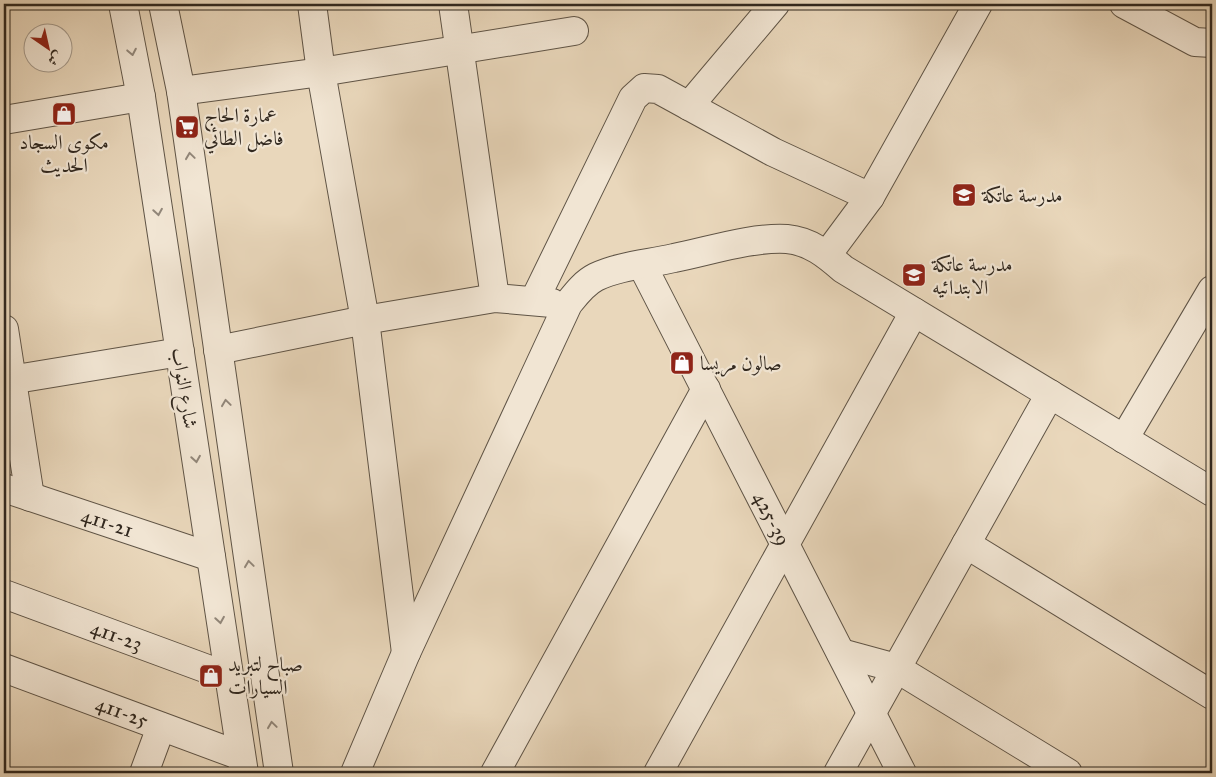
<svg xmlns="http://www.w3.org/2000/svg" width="1216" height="777" viewBox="0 0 1216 777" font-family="'IM FELL Great Primer',Amiri,serif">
  <rect width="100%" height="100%" fill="#e9d7bb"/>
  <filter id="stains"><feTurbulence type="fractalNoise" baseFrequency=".004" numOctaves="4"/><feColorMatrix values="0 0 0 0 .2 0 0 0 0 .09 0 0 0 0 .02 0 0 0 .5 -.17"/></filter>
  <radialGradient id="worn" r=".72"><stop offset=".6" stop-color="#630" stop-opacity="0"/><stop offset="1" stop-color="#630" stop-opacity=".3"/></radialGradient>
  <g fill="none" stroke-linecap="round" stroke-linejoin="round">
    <defs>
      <g id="minor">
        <path d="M123,4L141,97L244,773"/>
        <path d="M163,4L181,91L279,773"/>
        <path d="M312,4L321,72L365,320L406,653"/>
        <path d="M453,4L495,298"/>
        <path d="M1124,4L1195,42L1212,43"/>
        <path d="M181,91L321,72L574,31"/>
        <path d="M689,106L775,4"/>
        <path d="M4,120L141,97"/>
        <path d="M827,255L870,197L978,4"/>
        <path id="s1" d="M642,265L902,773"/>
        <path d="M534,301L633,98L644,88L658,89L773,152L870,197"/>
        <path d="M4,329L30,497"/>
        <path d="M218,350L365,320L495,298L552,303"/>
        <path d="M4,381L180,352"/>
        <path d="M1124,439L1212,290"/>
        <path id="s2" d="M4,488L211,557"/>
        <path d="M966,544L1212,695"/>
        <path id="s3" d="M4,594L229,677"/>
        <path d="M841,653L896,668L1068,773"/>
        <path id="s4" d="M4,668L241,756"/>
        <path d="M144,773L161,727"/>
        <path d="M355,773L406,653L568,304C576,294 584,283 596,277C619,266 648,264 674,258C710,251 750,237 787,239C810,241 827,255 843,269L1212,492"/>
        <path d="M495,773L706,389"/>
        <path d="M658,773L914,312"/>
        <path d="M838,773L1050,394"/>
      </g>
    </defs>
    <!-- minor casing -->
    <use href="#minor" stroke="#5f5446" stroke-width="30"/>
    <!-- minor -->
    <use href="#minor" stroke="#f1e5d3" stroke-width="28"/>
  </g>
  <!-- one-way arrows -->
  <defs><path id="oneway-chevron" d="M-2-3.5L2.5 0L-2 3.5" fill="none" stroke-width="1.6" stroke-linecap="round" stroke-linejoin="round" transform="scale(1.25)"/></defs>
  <g stroke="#918679">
    <use href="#oneway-chevron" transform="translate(132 52) rotate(79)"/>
    <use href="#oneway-chevron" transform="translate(190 156) rotate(-98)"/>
    <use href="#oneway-chevron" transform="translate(158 212) rotate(81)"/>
    <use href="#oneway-chevron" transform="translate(226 403) rotate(-98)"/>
    <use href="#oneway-chevron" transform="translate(196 459) rotate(81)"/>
    <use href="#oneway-chevron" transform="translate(249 564) rotate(-98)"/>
    <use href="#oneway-chevron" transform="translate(220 620) rotate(81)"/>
    <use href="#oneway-chevron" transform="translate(272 725) rotate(-98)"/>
  </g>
  <!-- icons -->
  <defs>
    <symbol id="shop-square" viewBox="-11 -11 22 22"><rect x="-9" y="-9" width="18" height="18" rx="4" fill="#8f2418" stroke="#f1e5d3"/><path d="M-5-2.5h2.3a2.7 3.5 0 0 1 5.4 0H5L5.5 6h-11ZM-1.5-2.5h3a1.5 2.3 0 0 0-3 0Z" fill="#fff"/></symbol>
    <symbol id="supermarket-square" viewBox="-11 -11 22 22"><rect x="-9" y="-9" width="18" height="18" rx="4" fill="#8f2418" stroke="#f1e5d3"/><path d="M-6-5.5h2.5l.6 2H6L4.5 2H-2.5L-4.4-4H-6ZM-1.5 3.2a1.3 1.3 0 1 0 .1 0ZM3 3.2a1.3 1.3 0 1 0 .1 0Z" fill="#fff"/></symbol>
    <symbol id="school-square" viewBox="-11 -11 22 22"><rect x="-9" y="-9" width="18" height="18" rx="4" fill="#8f2418" stroke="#f1e5d3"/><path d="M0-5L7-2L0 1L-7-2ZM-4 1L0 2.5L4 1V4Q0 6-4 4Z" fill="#fff"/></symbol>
  </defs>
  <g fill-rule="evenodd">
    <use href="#shop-square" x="50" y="100" width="28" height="28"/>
    <use href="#supermarket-square" x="173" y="113" width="28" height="28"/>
    <use href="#school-square" x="950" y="181" width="28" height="28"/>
    <use href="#school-square" x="900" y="261" width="28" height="28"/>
    <use href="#shop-square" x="668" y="349" width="28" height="28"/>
    <use href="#shop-square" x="197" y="662" width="28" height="28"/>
  </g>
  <g text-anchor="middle" stroke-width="4.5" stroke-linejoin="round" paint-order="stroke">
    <!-- poi labels -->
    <g font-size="20" fill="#31281f" stroke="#f1e5d3" text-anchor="start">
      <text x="204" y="122">عمارة الحاج<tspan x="204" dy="23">فاضل الطائي</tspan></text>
      <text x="64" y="149" text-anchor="middle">مكوى السجاد<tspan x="64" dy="23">الحديث</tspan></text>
      <text x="982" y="202">مدرسة عاتكة</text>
      <text x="932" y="271">مدرسة عاتكة<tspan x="932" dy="23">الابتدائيه</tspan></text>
      <text x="700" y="370">صالون مريسا</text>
      <text x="228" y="671">صباح لتبريد<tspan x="228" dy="23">السيارات</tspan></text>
    </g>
    <!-- street labels -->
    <g font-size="20" fill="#31281f" stroke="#f1e5d3">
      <text transform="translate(185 388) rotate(81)" y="7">شارع النواب</text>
      <text dy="7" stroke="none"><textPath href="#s1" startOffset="285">425-39</textPath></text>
      <text dy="7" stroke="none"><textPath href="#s2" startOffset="109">411-21</textPath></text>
      <text dy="7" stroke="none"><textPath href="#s3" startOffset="120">411-23</textPath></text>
      <text dy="7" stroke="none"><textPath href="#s4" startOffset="126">411-25</textPath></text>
    </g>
  </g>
  <!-- margin -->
  <rect width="1216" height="777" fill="none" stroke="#e9d7bb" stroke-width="20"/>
  <rect x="5" y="5" width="1206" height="767" fill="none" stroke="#31281f" stroke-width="2.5"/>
  <rect x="10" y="10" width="1196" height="757" fill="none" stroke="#31281f"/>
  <!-- north arrow -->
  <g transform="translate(48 48) rotate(146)"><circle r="24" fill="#f1e5d3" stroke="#a4998b"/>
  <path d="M0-4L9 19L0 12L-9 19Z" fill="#8f2418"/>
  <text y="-8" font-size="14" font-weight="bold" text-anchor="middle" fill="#31281f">ش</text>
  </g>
  <rect width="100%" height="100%" filter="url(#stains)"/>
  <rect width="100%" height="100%" fill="url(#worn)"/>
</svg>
